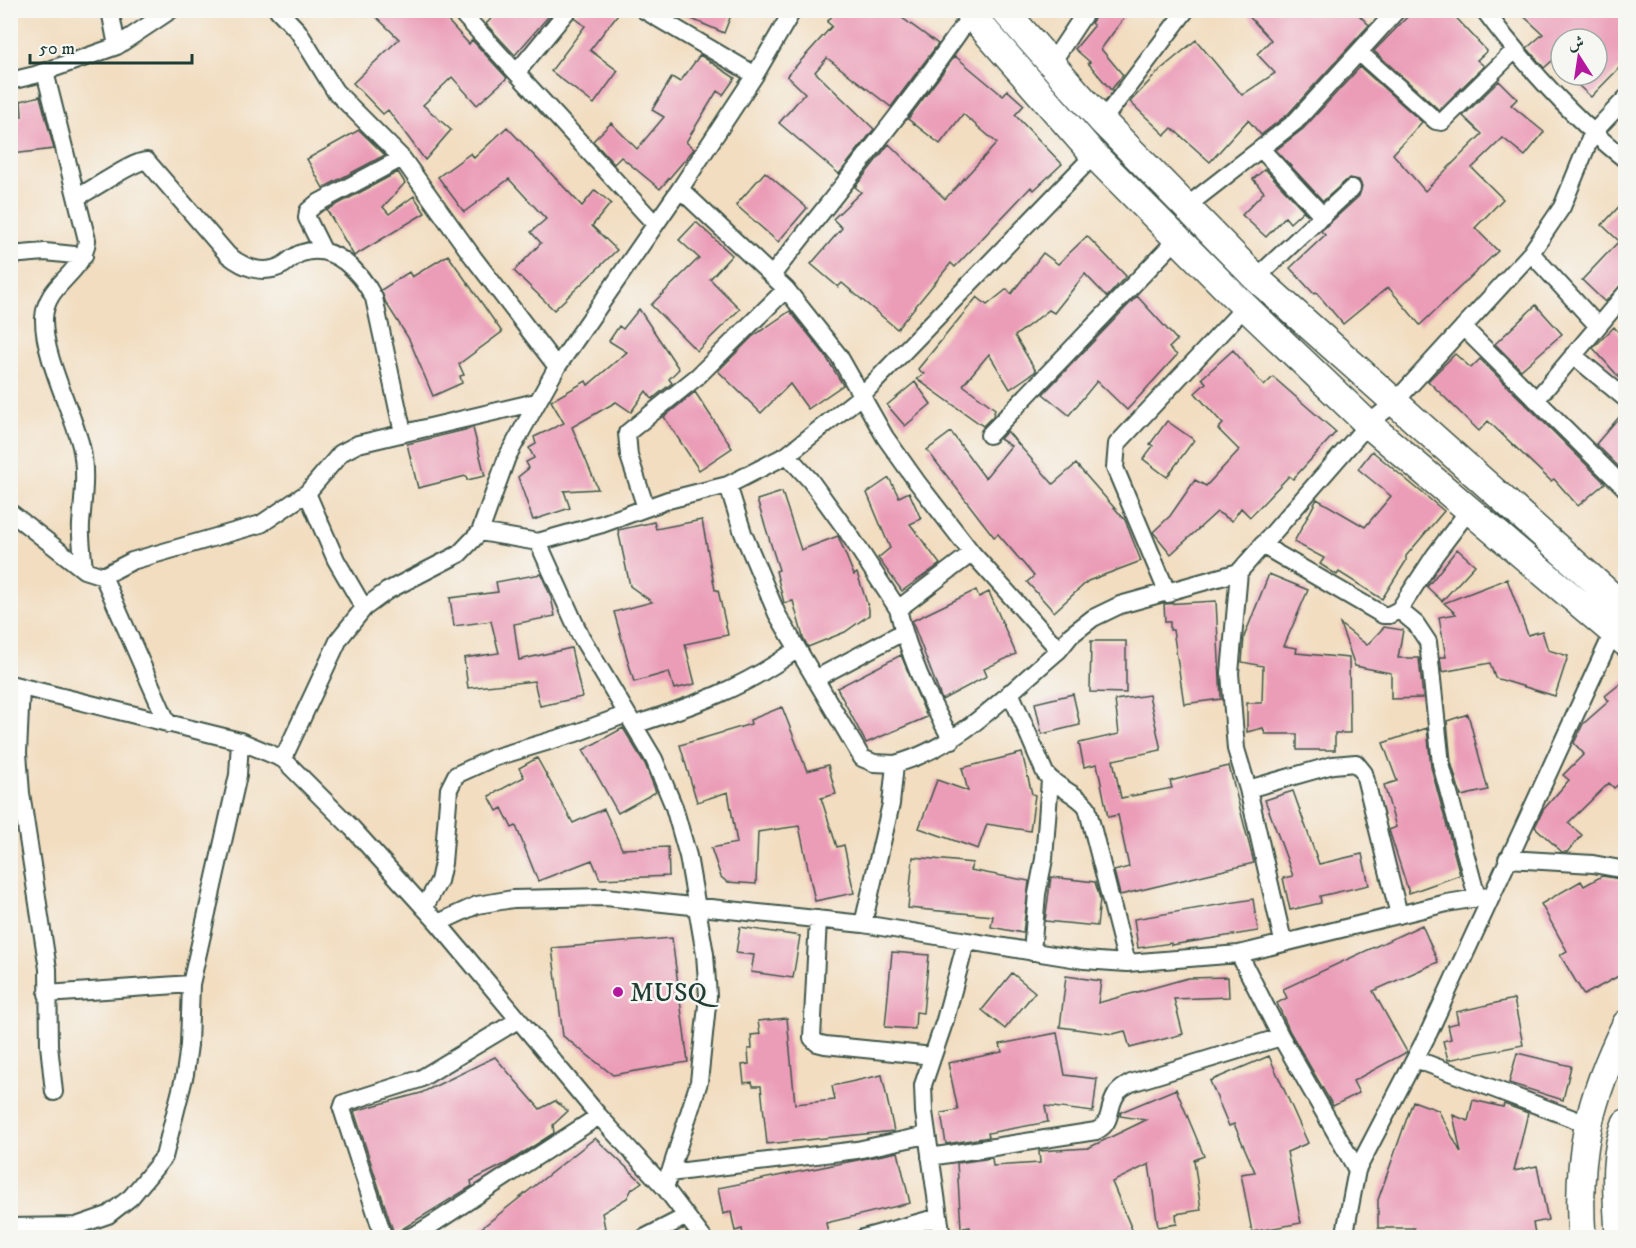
<svg xmlns="http://www.w3.org/2000/svg" width="1636" height="1248" viewBox="0 0 1636 1248" font-family="'IM FELL DW Pica',Amiri,serif">
  <rect width="100%" height="100%" fill="#f6f6f2"/>
  <filter id="ink" filterUnits="userSpaceOnUse"><feTurbulence type="fractalNoise" baseFrequency=".0167" numOctaves="2"/><feDisplacementMap in="SourceGraphic" scale="12" xChannelSelector="R" yChannelSelector="G"/><feConvolveMatrix kernelMatrix="1 2 1 2 8 2 1 2 1" color-interpolation-filters="sRGB"/></filter>
  <filter id="wash" filterUnits="userSpaceOnUse"><feTurbulence type="fractalNoise" baseFrequency=".008" numOctaves="4" result="noise"/><feDisplacementMap in="SourceGraphic" scale="24" xChannelSelector="R" yChannelSelector="G"/><feGaussianBlur stdDeviation="1.35" result="paint"/><feColorMatrix in="noise" values="0 0 0 0 0 0 0 0 0 0 0 0 0 0 0 0 0 1.4 0 .05"/><feComposite in="paint" operator="in"/></filter>
  <g filter="url(#wash)">
    <rect width="100%" height="100%" fill="#f2ddc0"/>
    <g id="blocks">
      <!-- building -->
      <path fill="#eb9db8" d="M369,10H438L469,44L472,40L507,78L477,105L452,77L423,105L451,130L425,160L388,110L383,114L353,83L399,39Z
        M499,10H554L515,55L486,24Z
        M578,10H621L590,50L618,71L594,104L551,71L585,26L575,18Z
        M671,10H733L724,33Z
        M837,10H891L938,44L891,107L827,58L815,72L874,129L839,174L779,123L805,93L787,76L832,26L827,22Z
        M1100,10H1130L1101,49L1123,75L1111,90L1088,63L1090,62L1075,49L1094,26L1091,23Z
        M1243,10H1354L1369,25L1288,114L1261,135L1248,120L1210,162L1172,128L1165,135L1130,102L1160,70L1196,40L1242,95L1275,73L1257,54L1271,40Z
        M1414,10H1449L1487,51L1477,60L1484,66L1439,110L1374,51Z
        M1517,10H1626V61L1591,97L1567,75H1597V39H1561V69L1552,61L1544,68L1527,48L1543,34Z
        M700,55L735,78L723,95L717,91L686,142L694,149L660,189L621,157L614,164L593,141L611,123L637,149L664,117L652,110L672,77L680,82Z
        M955,56L1003,96L1007,90L1024,105L1015,115L1062,164L1034,190L1031,187L955,267L951,263L897,329L842,283L838,287L811,264L842,228L833,219L861,192L855,187L889,144L945,199L997,143L963,114L940,144L908,119Z
        M1360,67L1422,122L1393,154L1425,191L1482,134L1463,116L1499,81L1517,99L1511,105L1544,132L1525,156L1503,138L1472,168L1503,199L1475,228L1498,251L1420,325L1388,287L1343,324L1316,292L1314,294L1290,268L1325,235L1321,231L1359,196L1362,186L1359,180L1349,178L1323,201L1276,150L1303,129Z
        M40,96L54,149L12,154L10,118L22,116L21,101Z
        M507,127L582,206L595,190L611,203L592,226L617,250L554,310L514,271L541,243L531,232L546,219L509,179L464,212L438,177L471,153L474,158Z
        M359,130L385,155L323,188L307,159Z
        M1265,169L1308,215L1303,211L1290,223L1285,217L1266,237L1242,215L1264,192L1253,179Z
        M398,172L405,183L383,207L389,214L414,196L425,213L354,256L327,210Z
        M765,172L807,208L778,242L736,205Z
        M1626,199V280L1605,302L1582,280L1619,241L1602,225Z
        M696,222L732,255L710,279L740,309L697,351L651,305L699,258L679,240Z
        M1087,236L1126,276L1107,297L1085,274L1054,313L1049,310L1015,336L1036,371L1010,389L989,354L963,385L995,409L993,416L983,426L917,379L924,374L918,369L977,297L987,305L1007,289L1011,294L1043,253L1058,264Z
        M448,255L502,332L459,364L464,375L460,376L462,383L433,396L409,339L386,303L381,290L409,272L412,277Z
        M1137,296L1177,340L1169,348L1177,355L1127,410L1097,381L1069,415L1043,394Z
        M1536,305L1562,334L1521,370L1495,344Z
        M639,309L679,369L669,379L672,383L652,399L646,391L631,412L616,402L572,427L598,489L564,491L570,508L533,520L518,477L529,468L526,462L534,458L529,448L536,444L534,437L564,423L551,401L586,381L588,385L627,352L609,341L619,326L623,329Z
        M790,311L825,355L843,385L808,409L790,384L761,413L718,371L752,337Z
        M1614,327L1626,341V385L1593,348Z
        M1233,350L1264,386L1273,377L1336,432L1293,479L1289,476L1250,517L1241,508L1232,521L1217,512L1171,554L1153,532L1170,516L1195,480L1206,486L1239,450L1218,429L1223,424L1195,393L1206,383L1202,378Z
        M1455,354L1471,368L1480,359L1605,483L1578,506L1554,479L1551,481L1488,421L1479,431L1428,381Z
        M915,382L931,404L905,426L887,405Z
        M695,392L732,448L699,470L664,417Z
        M1626,409V465L1621,469L1596,444Z
        M1167,421L1194,440L1167,477L1143,459L1153,446L1150,444Z
        M473,428L485,476L467,480L466,476L418,488L407,444Z
        M1007,431L1053,484L1076,464L1125,520L1141,561L1088,581L1054,612L1027,582L1034,576L998,534L994,537L927,450L951,432L985,478L1011,446L1000,439Z
        M1372,451L1444,511L1406,556V561L1382,599L1339,572L1337,575L1320,564L1324,558L1294,542L1317,499L1365,527L1391,496L1358,469Z
        M889,478L899,497L909,492L921,519L910,524L940,564L902,591L878,558L890,548L867,493Z
        M782,492L801,550L838,536L854,575L857,573L869,609V615L845,632L808,647L803,637L793,601L784,603L776,571L779,570L757,500Z
        M702,520L715,590H718L728,635L685,644L695,684L674,689L669,672L634,682L614,612L652,602L630,586L618,530L654,522L656,529Z
        M1457,549L1475,565L1442,601L1427,587Z
        M541,574L551,597L555,616L514,624L519,660L571,648L582,697L540,706L534,681L468,688L464,658L499,653L491,621L454,626L450,598L498,592L496,582Z
        M1269,574L1308,590L1284,646L1297,648L1296,653L1349,658L1350,733H1335V750H1297V734H1265L1263,728L1247,732V703H1262L1263,666L1242,662L1244,637Z
        M1507,579L1528,635L1542,631L1548,650L1568,656L1555,696L1495,678L1490,663L1442,672L1440,657H1446L1439,617L1456,614L1444,603Z
        M976,590L979,597L989,592L1016,654L984,669L987,676L942,700L912,621Z
        M1216,601L1221,699L1184,704L1173,630H1170V622H1165L1164,604Z
        M1340,624L1367,645L1384,627L1403,630L1398,658H1419L1423,698L1391,699V673L1355,666Z
        M1091,641H1126V693L1090,692Z
        M901,655L927,717L866,743L837,688Z
        M1626,679V778L1614,788L1609,783L1568,823L1582,835L1567,852H1562L1535,827L1543,810L1569,780L1563,775L1584,754L1574,743L1583,724L1609,701L1605,696Z
        M1073,694L1080,725L1042,734L1035,703Z
        M1149,695L1161,750L1113,760L1121,798L1172,788L1170,781L1229,766L1254,863L1120,895L1114,871L1129,867L1118,815L1108,817L1097,764L1084,767L1079,743L1119,734L1115,700Z
        M782,707L807,771L828,765L836,794L821,798L837,847L844,845L854,893L815,901L799,826L758,832L756,884L727,882L721,877L711,848L737,843L728,792L697,802L680,745L751,724L750,720Z
        M1468,714L1488,790L1461,796L1451,762L1447,721Z
        M623,728L645,764L656,792L618,813L583,750Z
        M1427,728L1431,767L1460,875L1409,893L1389,830L1396,827L1384,785L1397,781L1383,743Z
        M1022,753L1032,794L1035,795L1030,831L987,824L978,849L919,828L937,780L968,791L962,768Z
        M537,758L573,823L604,809L622,849L668,847L669,876L600,879L592,860L538,881L516,826L512,828L502,808L497,811L489,796L524,777L519,768Z
        M1293,791L1319,864L1362,854L1369,885L1320,896L1321,903L1290,910L1283,878L1293,876L1265,800Z
        M913,857L973,863L970,870L1029,881L1023,933L991,927L993,916L908,908Z
        M1602,876L1626,880V972L1584,995L1560,955L1567,951L1541,904L1581,881L1584,886Z
        M1051,877L1095,882L1100,899L1097,926L1045,921Z
        M1253,899L1258,931L1171,945V943L1138,948L1134,919Z
        M1422,925L1438,962L1373,991L1407,1052L1353,1081L1359,1093L1333,1106L1290,1032L1277,1003L1287,998L1283,989Z
        M740,927L800,936L793,978L751,972L754,955L736,953Z
        M672,938L688,1062L613,1075L563,1036L552,948Z
        M892,952L929,955L923,1013L916,1012L915,1029L885,1027Z
        M1012,973L1035,992L1005,1029L982,1010Z
        M1066,976L1101,981L1098,1003L1188,978L1228,977L1229,997L1174,999L1183,1034L1130,1048L1125,1031L1113,1034L1060,1027Z
        M1514,999L1523,1045L1448,1060L1443,1041L1451,1039L1448,1025L1458,1023L1456,1012Z
        M787,1018L795,1104L835,1100L832,1086L882,1075L894,1131L767,1144L761,1086H753L752,1082L744,1083L742,1065L749,1064L748,1049H752L751,1035L760,1034L758,1021Z
        M1057,1033L1065,1075L1097,1079L1093,1112L1045,1106L1048,1122L988,1133L989,1137L946,1144L941,1113L958,1110L948,1063L1002,1052L1000,1044Z
        M1517,1053L1571,1066L1563,1100L1509,1083Z
        M1269,1056L1308,1143L1287,1152L1301,1223L1252,1232L1241,1174L1255,1172L1234,1124L1229,1126L1210,1081Z
        M495,1057L540,1109L555,1101L568,1111L553,1125L554,1133L507,1163L471,1181L472,1186L394,1234L354,1111L421,1093Z
        M1176,1089L1204,1156L1194,1160L1201,1210L1176,1214L1177,1224L1158,1227L1149,1164L1112,1182L1133,1232L1121,1238H969L970,1227L961,1228L957,1163L992,1158L993,1166L1040,1163L1039,1151L1088,1148L1146,1120L1120,1116L1121,1112Z
        M1473,1100L1503,1107L1504,1104L1528,1113L1514,1171L1537,1166L1548,1220L1533,1223L1536,1238H1414V1228H1378V1200L1413,1101L1438,1110L1461,1153L1453,1115L1468,1121Z
        M595,1138L642,1182L632,1189L627,1198L602,1213L605,1228L586,1238H469Z
        M898,1152L910,1203L826,1223L829,1238H744L742,1229L735,1231L731,1212L723,1214L718,1188Z"/>
    </g>
  </g>
  <g filter="url(#ink)">
    <use href="#blocks" fill-opacity="0" stroke="#3f5549" stroke-width="1.5"/>
    <g fill="none" stroke-linecap="round" stroke-linejoin="round">
      <defs>
        <path id="minor" d="M110,10L117,46
          M278,10L298,31L335,91L402,158L473,257L557,367
          M459,10L655,224
          M644,10L755,75
          M1484,10C1526,66 1571,117 1626,160
          M1360,53L1436,121L1442,122L1514,51
          M1051,64L1087,10
          M45,72L87,240C84,275 46,282 44,318C43,356 71,408 81,446C87,472 83,498 81,524C80,539 83,555 84,570
          M517,72L568,10
          M10,81L35,75L117,46L171,10
          M1102,121L1186,10
          M1261,149L1323,216
          M680,189L786,289L839,356L885,437L917,482L972,553L1059,650
          M77,197C93,190 134,160 147,161L228,255C243,267 263,276 283,265C289,261 295,255 302,253C334,242 361,273 374,298L403,433
          M1187,206L1295,122L1397,10
          M323,250L307,218L308,211L316,204L402,158
          M1531,253L1597,325
          M10,255L45,252L84,256
          M773,274C840,188 909,105 971,15
          M1256,278L1352,188
          M1463,327L1626,489
          M1573,355L1626,399
          M1536,400L1626,293
          M989,435L1177,239
          M787,455L810,480L847,531L898,609L972,553
          M728,485L743,533L777,614L862,758L874,763L895,764
          M307,493L336,560L364,608
          M646,508L629,456L627,433L698,376L786,289
          M10,512L84,570L103,576L168,724
          M480,532L538,542L602,524L668,500L728,485L787,455L861,396L1094,155
          M538,542L580,635L654,759L674,807L688,856L705,954L708,996L699,1082L665,1188
          M1262,545L1383,615H1389L1399,610L1435,555L1469,510
          M1239,572L1230,673L1236,749L1248,789L1283,941
          M103,576L132,561L261,524L307,493L341,453L358,444L536,402
          M1168,594L1115,468L1117,444L1245,307
          M898,609C909,656 928,699 952,740
          M1399,610L1416,624L1428,642L1441,764L1477,897
          M815,679L903,632
          M10,684L240,741L283,759L352,828L438,923L599,1116L665,1188L703,1238
          M21,687L18,753L21,793L48,969L49,1045L54,1092
          M1010,692L1045,773C1056,788 1075,792 1087,807L1127,963
          M634,725C695,705 744,688 796,650
          M283,759L339,639L364,608L387,591L459,554L480,532L507,457L557,367L680,189L755,75L793,10
          M1248,789L1333,765L1356,763L1364,773L1399,915
          M1507,859L1593,864L1626,870
          M424,908L439,881L443,863L449,789L456,775L493,758L576,733L627,714
          M818,919L812,1038L817,1043L825,1045L933,1056
          M438,923L477,905L513,899L606,897L863,924L1084,960L1127,963L1239,954L1447,903L1489,896
          M863,924L891,804L895,764C960,747 1009,692 1059,650L1071,635L1093,618L1120,605L1239,572L1368,424L1393,404L1531,253L1562,207L1592,134L1626,98
          M1032,952L1037,894L1044,859L1050,780
          M1239,954L1281,1037L1357,1170
          M47,994L191,984
          M1415,1059L1587,1124
          M930,1157L1096,1131C1113,1123 1107,1109 1116,1095C1119,1089 1126,1086 1131,1083L1281,1037
          M669,1173L857,1150L927,1135
          M10,1227L76,1226L108,1215L131,1197L164,1157L185,1074L189,1045L191,984L238,775L240,741
          M384,1238L342,1109L344,1103L420,1079L518,1020
          M408,1238L422,1231L599,1116
          M644,1238L685,1217
          M863,1238L939,1217
          M942,1238L924,1112L923,1085L945,1020L966,942
          M1344,1238L1357,1170L1429,1032L1617,624"/>
        <path id="primary" d="M967,10L1094,155L1233,295L1368,424L1626,643
          M1004,10L1102,121L1256,278L1626,609
          M1582,1238C1576,1154 1589,1099 1626,1024
          M1619,1238C1618,1199 1611,1160 1626,1123"/>
      </defs>
      <!-- minor casing -->
      <use href="#minor" stroke="#3f5549" stroke-width="20"/>
      <!-- primary casing -->
      <use href="#primary" stroke="#3f5549" stroke-width="30"/>
      <!-- minor -->
      <use href="#minor" stroke="#fff" stroke-width="16"/>
      <!-- primary -->
      <use href="#primary" stroke="#fff" stroke-width="27"/>
    </g>
  </g>
  <!-- markers -->
  <circle fill="#b5179e" stroke="#f6f6f2" stroke-width="2" cx="618" cy="992" r="6"/>
  <g text-anchor="middle" stroke-width="5" stroke-linejoin="round" paint-order="stroke">
    <!-- poi labels -->
    <g font-size="26" fill="#1f3d34" stroke="#f6f6f2" text-anchor="start">
      <text x="630" y="1001">MUSQ</text>
    </g>
  </g>
  <!-- margin -->
  <rect width="1636" height="1248" fill="none" stroke="#f6f6f2" stroke-width="36"/>
  <!-- north arrow -->
  <g transform="translate(1579 57) rotate(348)"><circle r="28" fill="#f6f6f2" stroke="#a0aca6" stroke-width="1.5"/>
  <path d="M0-4.5L10 22L0 15L-10 22Z" fill="#b5179e"/>
  <text y="-9" font-size="16" font-weight="bold" text-anchor="middle" fill="#1f3d34">ش</text>
  </g>
  <!-- scale -->
  <path d="M30 54v9h162v-9" fill="none" stroke="#1f3d34" stroke-width="3"/>
  <text x="39" y="54" font-size="18" fill="#1f3d34" stroke="#f6f6f2" stroke-width="4.5" paint-order="stroke">50 m</text>
</svg>
